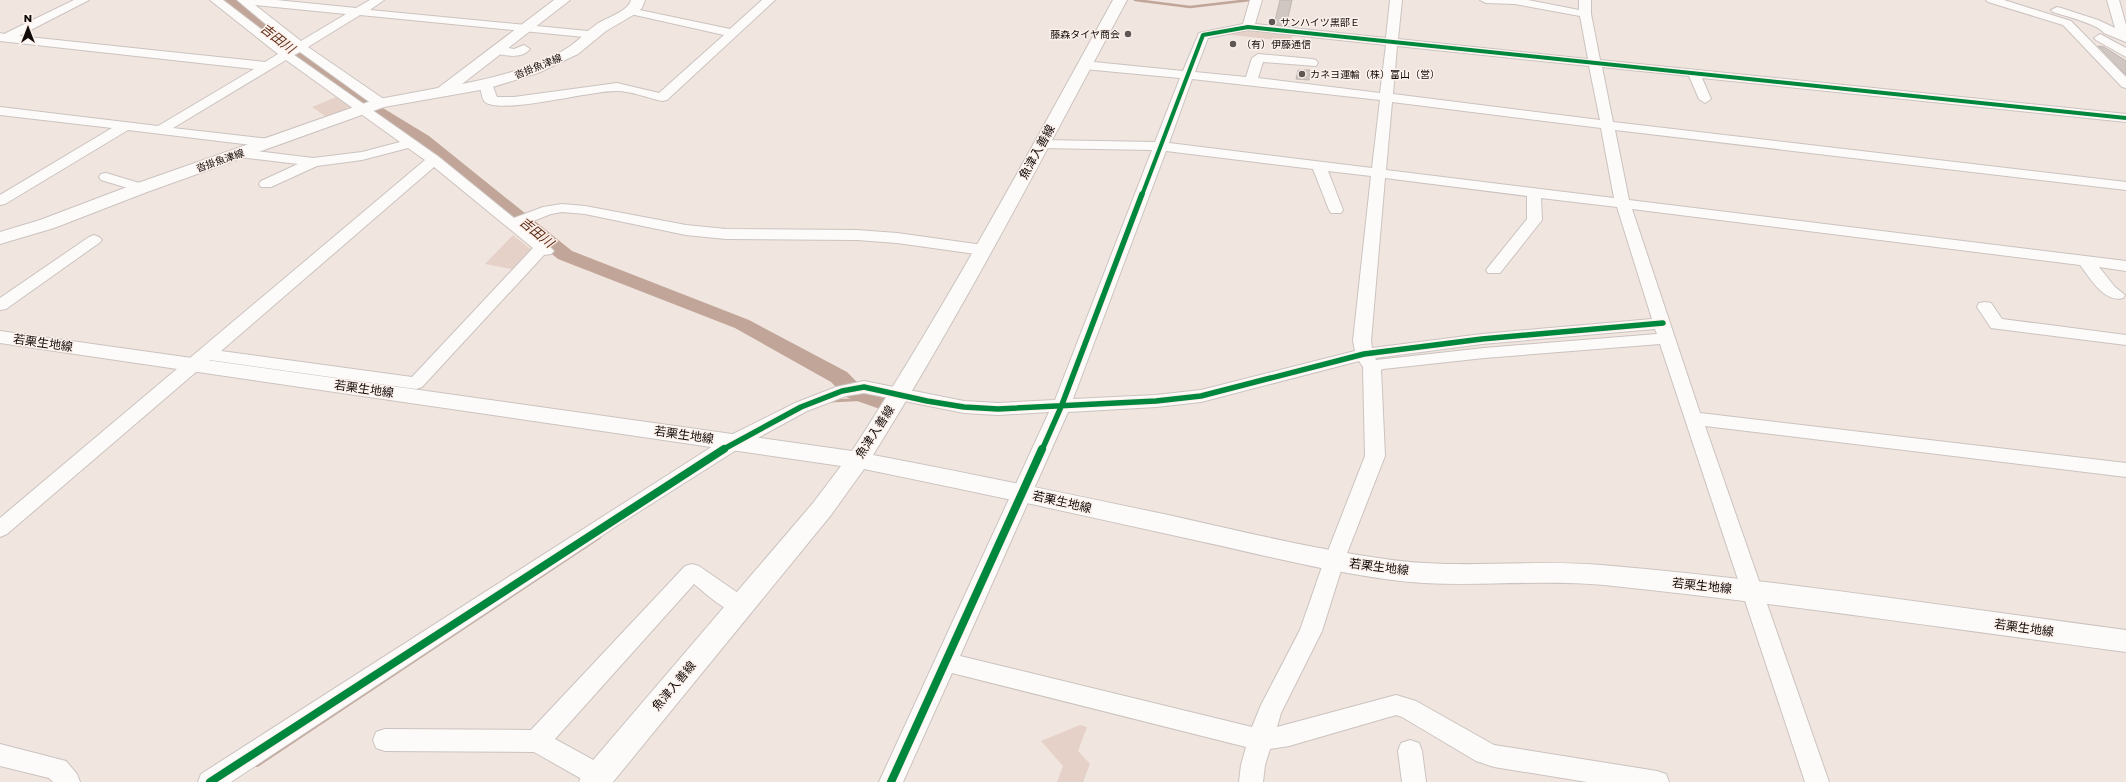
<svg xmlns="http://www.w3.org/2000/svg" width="2126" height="782" viewBox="0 0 2126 782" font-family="Poppins,'Noto Sans JP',sans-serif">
  <rect width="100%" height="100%" fill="#f0e5df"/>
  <!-- green -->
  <path fill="#e6d1c8" d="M1247,28L1293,33L1291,40L1285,41L1223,34Z
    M336,97L356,109L331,120L312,107Z
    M513,235L533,251L516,270L485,264Z
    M1080,725L1087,727L1078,751L1090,764L1083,782H1057L1063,766L1041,741Z"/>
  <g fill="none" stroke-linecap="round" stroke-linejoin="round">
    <!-- stream-far2 -->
    <path stroke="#c0a598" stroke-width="2.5" d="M1135,0L1190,7L1250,0"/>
    <!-- stream-far1 -->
    <path stroke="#c0a598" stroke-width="3" d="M830,401L870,399"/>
    <!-- stream -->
    <path stroke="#c0a598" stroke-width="4" d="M257,765L599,537"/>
    <!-- river -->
    <path fill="#c0a598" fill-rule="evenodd" d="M223,0H238L345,85L429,136L572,251L749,320L847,372L862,387L888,397L891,402L888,407L880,409L846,397L831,382L735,328L558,259L417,144L335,91Z"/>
  </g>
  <!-- building -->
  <path fill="#d0c7c3" stroke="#bfb6b2" d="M1280,0H1292L1286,26L1274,25Z
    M2098,46L2104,47L2126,61V75Z
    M1298,70H1310L1309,80L1296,79Z"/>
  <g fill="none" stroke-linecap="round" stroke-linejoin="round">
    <defs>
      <path id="minor" d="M74,0H89L19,36L265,62L278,54L210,0H223L287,49L292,46L237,0H276L356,8L370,0H384L370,10L598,32L600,34L598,36L594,38L360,15L308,47L385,100L386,103L380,107L375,106L300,52L294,55L439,157L514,218L543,207L562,204L585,206L686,225L726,229L857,230L897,233L983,245L988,247L991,250L988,253L983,255L897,243L857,240L726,239L686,235L585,214L562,212L551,214L523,225L551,248L554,251L551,254L544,255L422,387L416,389L210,360L7,534L0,537V518L425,160L408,148L362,160L317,166L271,187H261L259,184L261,181L298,164L239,157L232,153L234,150L239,149L313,158L362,152L400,142L286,60L173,128L269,139L276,143L274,146L269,147L128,130L5,204L0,205V195L112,128L0,115V107L158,126L254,69L0,41V33L4,34ZM255,5L346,14L301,41ZM434,167L533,248L412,377L221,351Z
        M762,0H775L667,100L662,101C648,98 631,91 617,91C592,90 502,115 485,102C481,98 481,89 480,84L486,80L492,84L497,97H514L617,83L659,93L724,35L626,13L624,11L626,9L630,8L730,29Z
        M1250,0H1262L1255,24L1386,38L1390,0H1402L1398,39L1588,59L1580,16L1515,4L1486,3L1480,0H1528L1579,10V0H1591V14L1600,60L2126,114V122L1702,78L1711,99L1705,103L1699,99L1689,76L1602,67L1613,122L2126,182V190L1615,130L1629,200L2126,261V271L2099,267L2115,287L2125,295L2123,298C2104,303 2090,278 2080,265L1632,209L1700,413L2126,463V477L1705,426L1829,782H1805L1660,344L1484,358L1383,369L1381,370L1385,456L1344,561L1322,631L1281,713L1277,727L1396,695L1416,701L1494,745L1657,771L1666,774L1669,782H1587L1494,767L1476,761L1402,717L1396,715L1289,746L1270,749L1265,765L1263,782H1239L1241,765L1246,747L952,673L903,782H879L1049,412L998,415L964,413L864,393L846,396L807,411L741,447L618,525L231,782H198L201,774L727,437L795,403L836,387L864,381L964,401L998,403L1055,400L1152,150L1040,148L1033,144L1040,140L1155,142L1180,78L1084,69L1078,65L1084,61L1183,71L1199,33L1243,24ZM1248,30L1386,45L1380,93L1258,78L1263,62L1316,66L1318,63L1316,60L1312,59L1258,54L1252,58L1246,77L1195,72L1208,38ZM1397,46L1589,66L1600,120L1393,94ZM1192,79L1380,100L1372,168L1169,143ZM1392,102L1601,128L1614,198L1386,170ZM1166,151L1313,169L1329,210L1331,213H1341L1343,210L1328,171L1371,176L1353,341L1355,351L1201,390L1156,395L1073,399ZM1385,178L1527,196V219L1486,270L1488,273H1500L1542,220L1541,198L1617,207L1652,319L1482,334L1372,348L1371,341ZM1655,329L1657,334L1484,348L1376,360L1375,358L1482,344ZM1359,361L1363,367L1365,456L1324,561L1300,630L1261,705L1252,727L960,656L1068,412L1156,407L1201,402Z
        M1986,0H2004L2071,21L2126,77V88L2122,87L2063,25L1988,2Z
        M2107,0H2119L2126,25V42L2104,33C2098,24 2065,16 2053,12L2051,10L2057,7L2061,8L2098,20L2115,28Z
        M2100,34L2126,48V57L2096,40L2094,38Z
        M524,45L530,49C521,60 504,55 493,53L491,50L497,46L514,49Z
        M106,173L146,185L148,188L146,191L141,192L101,180L99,177L101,174Z
        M94,235L99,237L102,240L99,243L6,309L0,310V298L89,237Z
        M1985,302L1991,303L2002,319L2126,335V345L1991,328L1977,307L1979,303Z
        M692,564L699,566L748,600L751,606L748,612C730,618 708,595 694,584L555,739L608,768L611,776L609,782H587L534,752L385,751L376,748L373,740L376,732L385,729L531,730L685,566Z
        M1410,740L1419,743L1422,751L1426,782H1402L1398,751L1401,743Z
        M0,744L66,761L77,774L80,782H53L49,778L0,766Z"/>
      <path id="major" d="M554,0H570L462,84C495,78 540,66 569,47C579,40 587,31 597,24C606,18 629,11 631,0H645L642,8L635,14L606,31L578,54L538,73L486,89L384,107L147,192L54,228L0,244V232L40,220L135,184L374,100L438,88Z
        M1113,0H1127C1045,153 965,307 873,455C973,474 1073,495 1173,516C1243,532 1314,549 1385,559C1456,570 1529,559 1601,565C1777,580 1951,607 2126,630V652C1952,629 1778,603 1604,585C1531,578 1458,590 1385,579C1313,569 1243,550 1172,535C1069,512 967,490 864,469L831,515L613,782H579L583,772L813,503L841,466L0,343V331L852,451C947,305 1029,152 1113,0Z"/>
    </defs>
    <!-- minor casing -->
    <use href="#minor" stroke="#cbc3bf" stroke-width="2"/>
    <!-- major casing -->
    <use href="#major" stroke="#cbc3bf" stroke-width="2"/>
    <!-- minor -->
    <use href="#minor" fill="#fdfbfa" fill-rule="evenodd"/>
    <!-- major -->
    <use href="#major" fill="#fdfbfa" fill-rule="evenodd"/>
    <defs>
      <path id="cycleway-far2" d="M1142,195L1203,35L1248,27L2126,118"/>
      <path id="cycleway-far1" d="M722,450L801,407L842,391L864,387L927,401L964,407L998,409L1156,401L1201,396L1364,354L1482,339L1663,323
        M1042,450L1061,407L1142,194"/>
      <path id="cycleway" d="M210,782L724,449
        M891,782L1042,449"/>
    </defs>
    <!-- cycleway-far2 casing -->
    <use href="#cycleway-far2" stroke="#fdf1ec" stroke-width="6"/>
    <!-- cycleway-far1 casing -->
    <use href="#cycleway-far1" stroke="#fdf1ec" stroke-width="8"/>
    <!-- cycleway casing -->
    <use href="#cycleway" stroke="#fdf1ec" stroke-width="10"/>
    <!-- cycleway-far2 -->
    <use href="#cycleway-far2" stroke="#00873e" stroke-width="4"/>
    <!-- cycleway-far1 -->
    <use href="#cycleway-far1" stroke="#00873e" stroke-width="5.5"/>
    <!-- cycleway -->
    <use href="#cycleway" stroke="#00873e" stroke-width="8"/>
  </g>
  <!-- markers -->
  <g fill="#5e5753" stroke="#fdf1ec" stroke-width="1.5">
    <circle cx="1272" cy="22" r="4"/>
    <circle cx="1128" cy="34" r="4"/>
    <circle cx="1233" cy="44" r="4"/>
    <circle cx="1302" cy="74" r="4"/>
  </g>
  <g text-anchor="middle" stroke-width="3" stroke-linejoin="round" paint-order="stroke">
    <!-- far-poi labels -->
    <g font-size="10" fill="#100a08" stroke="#fdf1ec" text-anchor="start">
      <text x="1280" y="26">サンハイツ黒部Ｅ</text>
      <text x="1120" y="38" text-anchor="end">藤森タイヤ商会</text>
      <text x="1241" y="48">（有）伊藤通信</text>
      <text x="1310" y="78">カネヨ運輸（株）富山（営）</text>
    </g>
    <!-- far-street labels -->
    <g font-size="10" fill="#100a08" stroke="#fdf1ec">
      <text transform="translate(538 66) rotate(-22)" y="4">沓掛魚津線</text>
      <text transform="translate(220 160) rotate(-19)" y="4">沓掛魚津線</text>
    </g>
    <!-- street labels -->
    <g font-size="12" fill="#100a08" stroke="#fdf1ec">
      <text transform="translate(1037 152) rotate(-61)" y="4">魚津入善線</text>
      <text transform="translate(43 343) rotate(8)" y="4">若栗生地線</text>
      <text transform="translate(364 389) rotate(8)" y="4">若栗生地線</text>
      <text transform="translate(875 432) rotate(-57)" y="4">魚津入善線</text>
      <text transform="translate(684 435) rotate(8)" y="4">若栗生地線</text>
      <text transform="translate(1062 502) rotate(13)" y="4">若栗生地線</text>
      <text transform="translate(1379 567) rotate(7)" y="4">若栗生地線</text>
      <text transform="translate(1702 586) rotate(6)" y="4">若栗生地線</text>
      <text transform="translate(2024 628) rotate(8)" y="4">若栗生地線</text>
      <text transform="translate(674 686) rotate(-50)" y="4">魚津入善線</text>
    </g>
    <!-- water labels -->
    <g font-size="13" font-style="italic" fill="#5c2b15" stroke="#fdf1ec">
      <text transform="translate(278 38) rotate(38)" y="5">吉田川</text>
      <text transform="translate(537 232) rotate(39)" y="5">吉田川</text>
    </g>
  </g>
  <!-- north arrow -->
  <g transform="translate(28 28)" stroke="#fdf1ec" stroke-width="3" paint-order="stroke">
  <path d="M0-3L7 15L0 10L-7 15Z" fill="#100a08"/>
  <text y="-6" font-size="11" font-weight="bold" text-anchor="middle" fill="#100a08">N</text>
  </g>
</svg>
